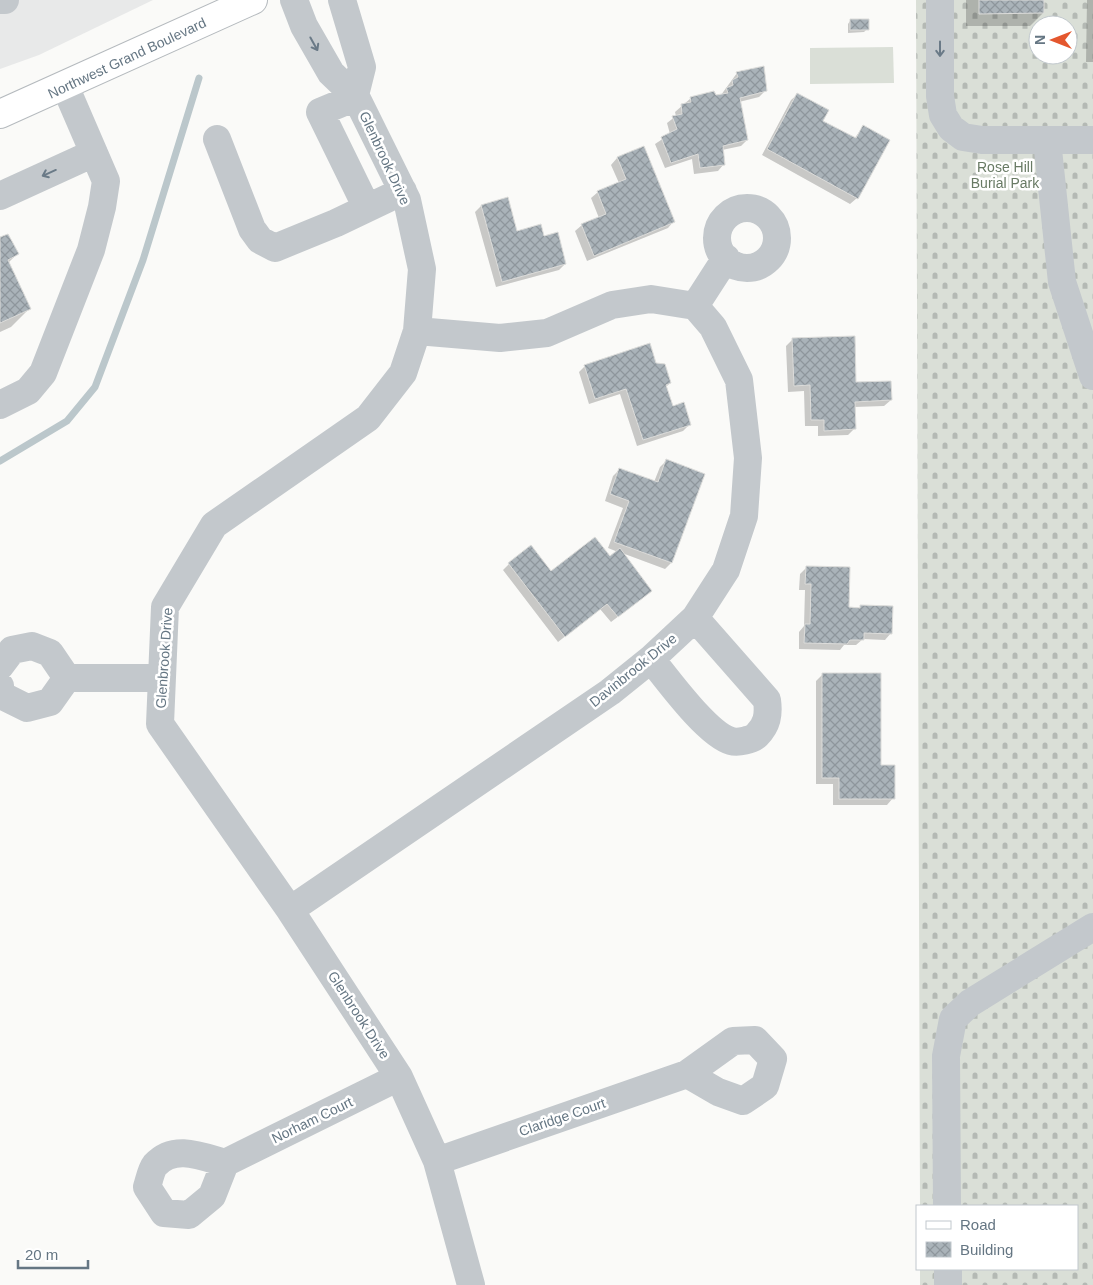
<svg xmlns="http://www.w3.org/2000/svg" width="1093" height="1285" viewBox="0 0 1093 1285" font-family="Helvetica,sans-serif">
  <defs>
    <pattern id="cemetery-stones" width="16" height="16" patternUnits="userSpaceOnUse" patternTransform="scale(1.25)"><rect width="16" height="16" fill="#dadfd7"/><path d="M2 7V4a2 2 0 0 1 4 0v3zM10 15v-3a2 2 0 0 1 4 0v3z" fill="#b4b9b4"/></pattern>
    <pattern id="building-cross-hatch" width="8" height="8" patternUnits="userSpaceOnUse" patternTransform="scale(1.25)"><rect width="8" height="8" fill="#aab3b9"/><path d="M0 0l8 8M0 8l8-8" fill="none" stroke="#8e969c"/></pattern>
  </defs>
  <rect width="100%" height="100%" fill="#fafaf8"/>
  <!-- built -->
  <path fill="#e8e9e9" d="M0,0H153L39,55L0,69Z"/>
  <!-- cemetery -->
  <path fill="url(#cemetery-stones)" fill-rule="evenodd" d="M916,0H1093V1285H920V1269H1077V1206H920ZM1038,25H1068V55H1038Z"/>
  <!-- green -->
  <path fill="#dadfd7" d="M893,47L894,83L810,84V48Z"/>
  <!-- shadow -->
  <path fill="#0003" d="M966,0H1043V13L1030,26H966Z
    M1087,0H1093V62H1086Z
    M850,21L867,29L864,32L848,33V24Z
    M737,73L766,90L759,97L739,102L747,140L741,146L722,150L724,164L718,171L694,174L692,159L665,168L655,144L670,134L667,123L676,116L675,112L691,98L721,95Z
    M798,94L821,121L854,139L863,127L857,198L850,204L762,155L791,100Z
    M644,147L674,221L668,228L587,261L575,231L582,225L599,218L591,198L598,192L619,183L611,165L617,158Z
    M481,206L516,232L543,238L565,264L559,270L496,287L475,212Z
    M0,239L17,254L8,263L29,309L11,327L0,332Z
    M792,340L855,383L891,400L884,406L854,407V429L848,435L818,436V426H805L804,391L788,392L786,346Z
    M585,366L670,383L666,387L672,407L690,424L683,431L637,446L620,394L589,404L579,372Z
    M666,461L671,563L665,569L622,553L644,597L611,622L600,609L558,642L503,570L509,564L550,573L610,558L618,552L608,548L623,508L605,501L613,476L620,469L654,482L660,467Z
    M806,568L848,609H858L861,606L891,633L885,640L863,639L856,645H844L840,650L799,649V632L804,626L805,590H799L800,574Z
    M822,675L880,767L893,798L887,805H833V784H816V681Z"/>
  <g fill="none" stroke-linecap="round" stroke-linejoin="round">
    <!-- stream -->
    <path stroke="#bbc7cb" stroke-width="7" d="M0,461L67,421L95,387L143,260L199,78"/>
  </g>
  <!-- building -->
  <path fill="url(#building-cross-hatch)" stroke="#dcdcda" d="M979,0H1044V13L979,14Z
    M850,19H869V30H850Z
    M764,66L767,91L740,98L748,140L723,146L725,165L700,168L698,154L671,163L661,137L677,129L672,116L682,114L681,104L691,102L690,97L714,91L716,95L728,93L726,88L733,85L732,80L738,77L736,72Z
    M797,93L829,110L823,121L856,138L863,125L890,140L858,199L767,149Z
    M644,146L675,222L594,256L581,224L606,214L597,191L626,179L617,157Z
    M508,197L517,231L541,224L544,236L558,232L566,264L502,282L481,205Z
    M8,234L19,254L8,260L31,309L0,323V237Z
    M855,336L856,382L891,381L892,400L855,402L856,429L824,431V420H811L810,385L794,386L792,338Z
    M650,343L656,363L665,364L671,383L666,385L673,406L684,402L691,425L643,440L626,389L595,399L584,365Z
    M666,459L705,474L672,563L614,542L629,501L610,494L619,468L658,482Z
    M595,537L610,556L620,548L652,591L618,617L607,604L565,637L508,563L531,545L551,571Z
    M806,566L850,567L849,607L860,608V605L893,606L892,634L864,633V640H850L847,644L804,643L805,624H810L811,584H805Z
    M822,673H881V765H895V799H839V778H822Z"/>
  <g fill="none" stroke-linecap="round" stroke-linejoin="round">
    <defs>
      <path id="major" d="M0,114L253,0"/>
    </defs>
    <!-- major casing -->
    <use href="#major" stroke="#b5babe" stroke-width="30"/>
    <!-- minor -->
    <path stroke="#c3c8cc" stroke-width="28" d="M0,0H5
      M294,0L304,26L331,73L356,97L407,200L422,269L417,331L403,373L368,418L214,525L165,607L160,724L290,910L399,1077L437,1161L471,1285
      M342,0L362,67L355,95
      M940,0V96L943,115L951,128L963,137L982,140H1093
      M356,97L320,112L367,208
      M217,139L252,229L260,240L275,248L336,223L403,191
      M1047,140L1062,282L1093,376
      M0,196L94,153
      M717 238a30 30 0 1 1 60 0a30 30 0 1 1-60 0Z
      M695,306L726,258
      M0,405L28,391L43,373L91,250L102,207L106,181L65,86
      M651,659C668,680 707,734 731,741C738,743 752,740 757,735C767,725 769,715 767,700L695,618
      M0,666L12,650L32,646L50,653L67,678
      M67,678H161
      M0,686L1,695L27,708L50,702L67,678
      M290,910L610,692L651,659L695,618L726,570L744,516L748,458L739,380L713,327L695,306L651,299L612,305L547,333L500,338L417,331
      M437,1161L687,1074L733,1041L755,1040L773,1059L765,1086L743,1101L718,1092L687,1074
      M225,1163C201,1156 174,1144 155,1165C151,1170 149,1181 147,1187L164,1213L189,1215L212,1196L225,1163L399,1077
      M947,1206L946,1056L953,1019L970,1003L1093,927
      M948,1269V1285"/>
    <!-- major -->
    <use href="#major" stroke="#fff" stroke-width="28"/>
  </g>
  <!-- one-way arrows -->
  <defs><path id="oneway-shaft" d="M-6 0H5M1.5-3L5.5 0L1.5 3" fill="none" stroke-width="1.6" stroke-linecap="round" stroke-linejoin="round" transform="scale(1.25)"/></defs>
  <g stroke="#6a7a87">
    <use href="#oneway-shaft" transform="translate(314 44) rotate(61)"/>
    <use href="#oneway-shaft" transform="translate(940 49) rotate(90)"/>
    <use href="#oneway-shaft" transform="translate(49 173) rotate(156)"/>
  </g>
  <g text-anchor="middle" stroke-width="5" stroke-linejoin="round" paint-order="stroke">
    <!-- street labels -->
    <g font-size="14" fill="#657683" stroke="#fff">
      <text transform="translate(127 58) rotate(-25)" y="5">Northwest Grand Boulevard</text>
      <text transform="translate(385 158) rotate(65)" y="5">Glenbrook Drive</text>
      <text transform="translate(164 658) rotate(-86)" y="5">Glenbrook Drive</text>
      <text transform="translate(633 670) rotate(-39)" y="5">Davinbrook Drive</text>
      <text transform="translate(359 1015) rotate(57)" y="5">Glenbrook Drive</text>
      <text transform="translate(562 1117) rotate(-19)" y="5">Claridge Court</text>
      <text transform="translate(312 1120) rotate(-26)" y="5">Norham Court</text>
    </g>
    <!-- park labels -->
    <g font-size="14" fill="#687a64" stroke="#fff">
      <text x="1005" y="172">Rose Hill<tspan x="1005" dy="16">Burial Park</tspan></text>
    </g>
  </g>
  <!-- legend -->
  <rect x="916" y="1205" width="162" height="65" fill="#ffffff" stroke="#c1c8cd"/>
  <rect x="926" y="1221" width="25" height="8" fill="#ffffff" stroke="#c1c8cd"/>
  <text x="960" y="1230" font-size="15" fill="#657683">Road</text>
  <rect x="926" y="1242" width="25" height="15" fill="url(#building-cross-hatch)" stroke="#c1c8cd"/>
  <text x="960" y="1255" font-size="15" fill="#657683">Building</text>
  <!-- north arrow -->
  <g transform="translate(1053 40) rotate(270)"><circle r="24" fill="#ffffff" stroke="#c1c8cd"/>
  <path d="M0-4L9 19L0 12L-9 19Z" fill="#e4572e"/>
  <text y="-8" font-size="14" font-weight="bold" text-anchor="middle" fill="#657683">N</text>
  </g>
  <!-- scale -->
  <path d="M18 1260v8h70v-8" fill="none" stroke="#657683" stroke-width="2.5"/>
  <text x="25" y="1260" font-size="15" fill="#657683" stroke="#ffffff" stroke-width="4" paint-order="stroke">20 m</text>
</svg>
